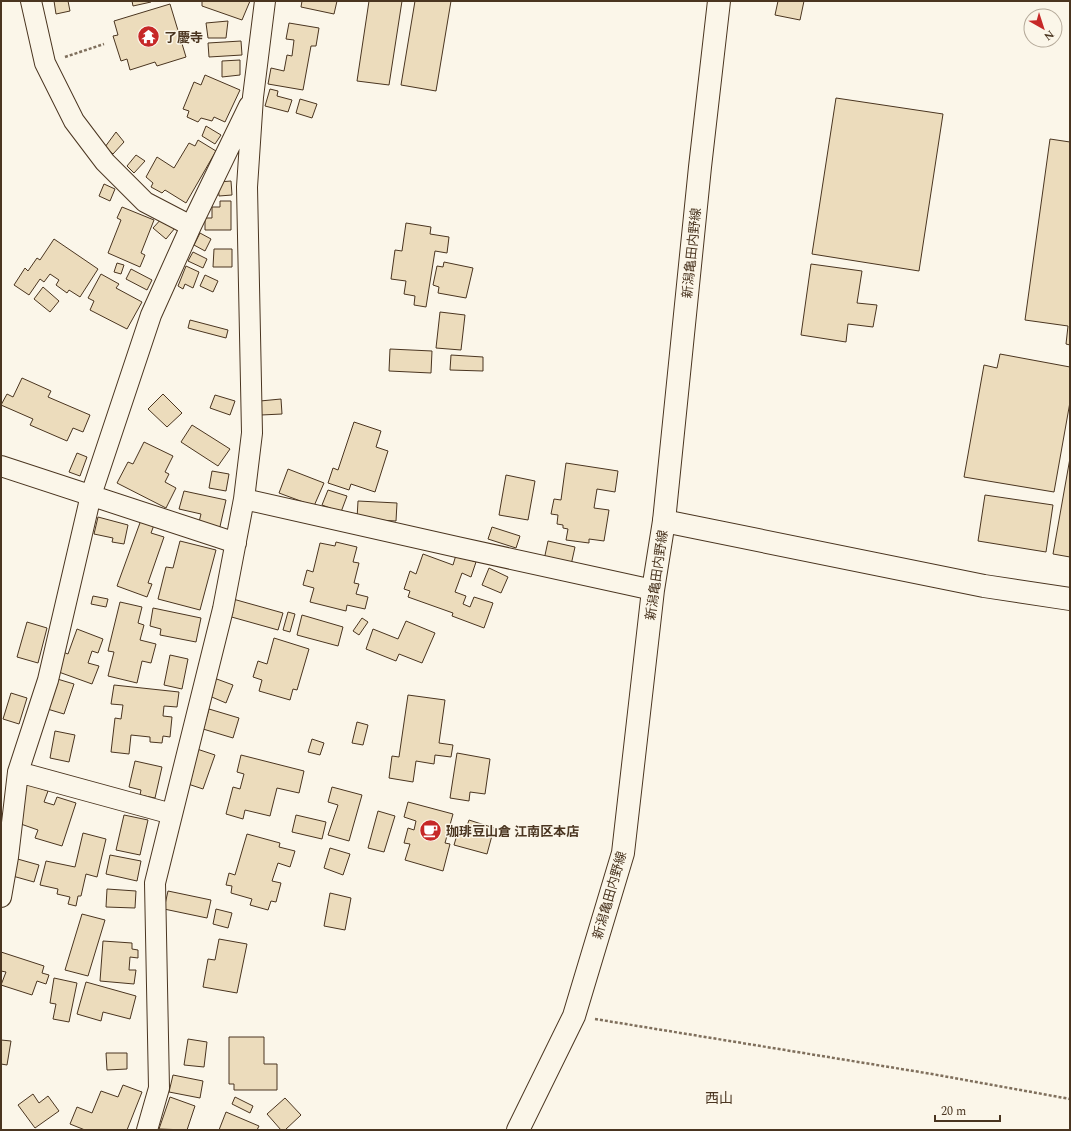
<svg xmlns="http://www.w3.org/2000/svg" width="1071" height="1131" viewBox="0 0 1071 1131" font-family="Spectral,'Noto Sans JP',serif">
  <rect width="100%" height="100%" fill="#fbf6e9"/>
  <!-- building -->
  <path fill="#ecdcbc" stroke="#4a3520" d="M54,1H68L70,11L56,14Z
    M132,1H151V2L133,6Z
    M202,1H250L242,20L202,6Z
    M302,1H337L334,14L301,7Z
    M369,1H402L389,85L357,81Z
    M415,1H451L436,91L401,85Z
    M778,1H804L800,20L775,15Z
    M170,4L186,57L157,66L155,62L130,70L127,59L121,61L113,36L118,35L114,21Z
    M228,21L226,38H208L206,23Z
    M289,23L319,28L316,46H311L303,90L268,84L271,68L284,71L287,55L292,56L294,40L286,39Z
    M241,41L242,55L209,57L208,43Z
    M240,60V75L222,77V61Z
    M205,75L240,90L225,122L214,117L212,121L201,118L198,122L187,117L189,111L183,109L194,82L201,85Z
    M270,89L278,91L277,96L292,100L288,112L265,106Z
    M836,98L943,114L919,271L812,254Z
    M300,99L317,104L312,118L296,113Z
    M206,126L221,135L215,144L202,136Z
    M116,132L124,142L113,154L105,147Z
    M1050,139L1070,142V345L1066,344L1068,326L1025,320Z
    M198,140L216,151L186,203L165,190L162,193L151,187L153,183L146,177L157,157L174,168L189,143L195,146Z
    M136,155L145,161L134,173L127,166Z
    M231,181L232,195L219,196L218,182Z
    M104,184L115,189L110,201L99,196Z
    M220,201H231V230H205V218H212V207H220Z
    M122,207L154,220L141,253L145,255L140,267L108,253L121,220L117,218Z
    M163,217L175,228L166,239L153,228Z
    M406,223L431,227L430,234L449,237L447,253L435,251L426,307L414,305L415,296L404,294L406,281L391,279L395,250L402,251Z
    M200,233L211,239L205,251L194,245Z
    M54,239L98,269L80,297L69,290L67,293L56,285L59,280L50,274L44,282L40,279L29,295L14,285L25,268L28,271L37,258L40,260Z
    M214,249H232V267H213Z
    M193,252L207,259L203,268L188,261Z
    M444,262L473,268L466,298L438,293L439,287L433,285L437,266L443,267Z
    M117,263L124,265L121,274L114,272Z
    M811,264L862,271L857,303L877,305L873,327L848,324L846,342L801,335Z
    M186,266L199,272L193,288L185,284L183,289L178,286Z
    M131,269L152,280L147,290L126,279Z
    M101,274L119,284L116,288L142,302L127,329L90,310L94,301L88,298Z
    M205,275L218,281L213,292L200,286Z
    M43,287L59,301L50,312L34,299Z
    M440,312L465,315L461,350L436,348Z
    M190,320L228,330L226,338L188,328Z
    M390,349L432,351L431,373L389,371Z
    M1000,354L1070,367V402L1054,492L964,477L984,365L997,368Z
    M451,355L483,357V371L450,370Z
    M22,378L51,391L48,397L90,415L83,432L73,428L67,441L30,425L33,419L1,405L7,394L13,397Z
    M163,394L182,413L167,427L148,409Z
    M215,395L235,401L230,415L210,408Z
    M281,399L282,414L261,415L260,401Z
    M354,422L381,431L376,447L388,451L375,492L351,484L349,490L328,483L333,468L338,470Z
    M192,425L230,449L218,466L181,442Z
    M144,442L173,456L165,472L169,474L165,482L176,488L166,508L117,483L128,462L133,464Z
    M77,453L87,457L80,476L69,472Z
    M1070,458V557L1053,554Z
    M566,463L618,471L615,492L597,489L594,508L609,510L604,541L589,539V543L566,540L568,529L563,528V525L557,524L558,515L551,514L554,499L561,500Z
    M288,469L324,483L314,506L279,493Z
    M212,471L229,474L226,491L209,488Z
    M506,475L535,481L528,520L499,515Z
    M328,490L347,496L341,512L322,505Z
    M184,491L226,500L219,531L198,526L201,514L179,509Z
    M985,495L1053,505L1046,552L978,541Z
    M358,501L397,503L396,521L357,519Z
    M98,517L128,525L124,544L112,542L113,538L94,534Z
    M141,520L154,525L151,533L164,537L148,583L152,584L147,597L117,586Z
    M492,527L520,536L516,548L488,539Z
    M180,541L216,550L200,610L158,599L166,567L173,568Z
    M548,541L575,547L571,565L544,560Z
    M336,542L357,547L353,562L359,563L354,583L359,584L356,594L368,597L365,609L347,605L346,611L310,602L314,588L303,585L307,570L313,572L320,543L335,546Z
    M423,554L453,565L456,555L476,562L471,577L462,573L455,592L466,596L463,604L470,607L474,597L493,603L484,628L452,616L453,613L408,597L410,591L404,589L410,571L416,574Z
    M489,568L508,577L501,593L482,585Z
    M93,596L108,599L106,607L91,604Z
    M233,599L283,613L278,630L228,616Z
    M120,602L142,607L138,623L144,625L140,640L156,644L151,663L142,661L137,683L108,676L114,652L108,651Z
    M153,608L201,618L196,642L160,635L161,629L150,626Z
    M288,612L295,614L290,632L283,630Z
    M302,615L343,627L338,646L297,635Z
    M362,618L368,622L359,635L353,631Z
    M406,621L435,633L422,663L399,654L396,661L366,649L373,629L398,639Z
    M27,622L47,628L38,663L17,657Z
    M77,629L103,639L98,653L92,651L88,663L99,666L92,684L56,671L63,652L68,654Z
    M274,638L309,649L297,690L293,689L290,700L259,691L262,680L253,677L258,661L267,664Z
    M170,655L188,659L182,689L164,685Z
    M54,678L74,684L64,714L44,708Z
    M214,678L233,685L226,703L207,695Z
    M114,685L179,692L177,707L164,706L163,716L172,717L170,737L163,736L162,743L150,742V737L131,735L129,754L111,752L115,718L121,719L123,705L111,704Z
    M11,693L27,698L19,724L3,719Z
    M408,695L445,700L439,743L453,745L451,757L435,755L434,764L416,761L413,782L389,778L392,756L399,757Z
    M209,709L239,718L233,738L203,729Z
    M357,722L368,725L363,745L352,743Z
    M55,731L75,735L69,762L50,758Z
    M312,739L324,743L320,755L308,752Z
    M197,749L215,755L203,789L185,783Z
    M457,753L490,759L485,794L470,792L469,801L450,798Z
    M241,755L304,771L299,793L277,788L270,816L245,810L243,819L226,814L233,787L240,789L244,774L237,772Z
    M135,761L162,767L155,798L140,795L141,790L129,787Z
    M25,783L48,791L44,802L54,805L57,797L76,803L62,846L35,838L38,830L18,823L24,805L19,802Z
    M332,787L362,795L349,841L328,835L338,805L328,802Z
    M408,802L453,814L445,843L450,844L443,871L405,860L410,844L404,843L408,828L414,830L416,821L404,817Z
    M378,811L395,816L384,852L368,848Z
    M124,815L148,820L140,855L116,850Z
    M296,815L326,822L322,839L292,832Z
    M469,820L494,828L487,854L454,845L459,828L466,829Z
    M83,833L106,839L97,877L86,874L81,896H78L76,906L68,904L70,897L57,894L58,889L40,885L46,861L75,867Z
    M247,834L280,843L279,847L295,851L290,867L278,863L272,881L281,883L276,902L271,901L268,910L250,905L252,899L231,893L232,886L226,885L229,873L235,875Z
    M330,848L350,854L343,875L324,868Z
    M110,855L141,861L137,881L106,874Z
    M14,858L39,865L34,882L9,875Z
    M107,889L136,891L135,908L106,907Z
    M168,891L211,900L207,918L164,909Z
    M330,893L351,898L345,930L324,926Z
    M216,909L232,913L228,928L213,924Z
    M82,914L105,920L88,976L65,970Z
    M219,939L247,944L237,993L203,987L208,959L215,960Z
    M103,941L132,943V949L138,950V958L130,957L129,970H136L134,984L100,981Z
    M1,952L44,966L42,973L49,975L46,984L37,981L32,995L1,985L6,972L1,971Z
    M54,978L77,983L69,1022L53,1019L56,1004L50,1003Z
    M86,982L136,996L130,1019L103,1012L101,1021L77,1014Z
    M229,1037H264V1064H277V1090H234V1084H229Z
    M188,1039L207,1042L204,1067L184,1065Z
    M1,1040L11,1041L7,1065L1,1064Z
    M106,1053H127V1069L107,1070Z
    M173,1075L203,1081L200,1098L169,1092Z
    M123,1085L142,1092L127,1130H85L70,1124L77,1107L92,1113L101,1091L118,1097Z
    M33,1094L39,1103L48,1096L59,1111L35,1128L18,1105Z
    M170,1097L195,1106L187,1130L159,1129Z
    M235,1097L253,1106L250,1113L232,1104Z
    M285,1098L301,1115L285,1130H281L267,1114Z
    M226,1112L259,1126L257,1130H219Z"/>
  <g fill="none" stroke-linecap="round" stroke-linejoin="round">
    <defs>
      <path id="minor" d="M31,1L45,63L74,121L105,162L145,202L191,226
        M1,466L236,543
        M244,499L457,547L653,590
        M18,772L172,814
        M1,897L8,857L18,772L48,680L91,495L151,315L191,226L249,106
        M147,1130L159,1088L155,883L223,609L244,499L252,433L247,187L253,97L265,1"/>
      <path id="tertiary" d="M664,521L984,586L1070,599"/>
      <path id="primary" d="M518,1130L574,1016L623,853L653,590L664,521L700,167L719,1"/>
    </defs>
    <!-- minor casing -->
    <use href="#minor" stroke="#4a3520" stroke-width="22"/>
    <!-- tertiary casing -->
    <use href="#tertiary" stroke="#4a3520" stroke-width="24"/>
    <!-- primary casing -->
    <use href="#primary" stroke="#4a3520" stroke-width="24"/>
    <!-- path -->
    <path stroke="#7f6f5c" stroke-width="2.5" stroke-dasharray="3 2" stroke-linecap="butt" d="M65,57L104,44
      M595,1019L932,1074L1070,1099"/>
    <!-- minor -->
    <use href="#minor" stroke="#fbf6e9" stroke-width="20"/>
    <!-- tertiary -->
    <use href="#tertiary" stroke="#fbf6e9" stroke-width="22"/>
    <!-- primary -->
    <use href="#primary" stroke="#fbf6e9" stroke-width="22"/>
  </g>
  <!-- icons -->
  <defs>
    <symbol id="temple-disc" viewBox="-11 -11 22 22"><circle r="9.5" fill="#c62828" stroke="#fbf6e9"/><path d="M0-6L5-2H3V0L6.5 2.5H4V6H1.5V3h-3V6H-4V2.5H-6.5L-3 0V-2H-5Z" fill="#fff"/></symbol>
    <symbol id="cafe-disc" viewBox="-11 -11 22 22"><circle r="9.5" fill="#c62828" stroke="#fbf6e9"/><path d="M-5.5-4.5H6V0H3Q3 3.5 0 3.5H-2.5Q-5.5 3.5-5.5 0ZM3-3.2v2h1.7v-2ZM-6 4.5H4V6H-6Z" fill="#fff"/></symbol>
  </defs>
  <g fill-rule="evenodd">
    <use href="#temple-disc" x="136" y="24" width="25" height="25"/>
    <use href="#cafe-disc" x="418" y="818" width="25" height="25"/>
  </g>
  <g text-anchor="middle" stroke-width="3" stroke-linejoin="round" paint-order="stroke">
    <!-- poi labels -->
    <g font-size="13" font-weight="bold" fill="#4a3520" stroke="#fbf6e9" text-anchor="start">
      <text x="164" y="42">了慶寺</text>
      <text x="446" y="836">珈琲豆山倉 江南区本店</text>
    </g>
    <!-- street labels -->
    <g font-size="13" fill="#4a3520" stroke="#fbf6e9">
      <text transform="translate(691 253) rotate(-84)" y="5">新潟亀田内野線</text>
      <text transform="translate(656 575) rotate(-82)" y="5">新潟亀田内野線</text>
      <text transform="translate(609 895) rotate(-74)" y="5">新潟亀田内野線</text>
    </g>
    <!-- neighbourhood labels -->
    <g font-size="14" fill="#4a3520" stroke="#fbf6e9">
      <text x="719" y="1103">西山</text>
    </g>
  </g>
  <!-- border -->
  <rect width="1071" height="1131" fill="none" stroke="#4a3520" stroke-width="4"/>
  <!-- north arrow -->
  <g transform="translate(1043 28) rotate(141)"><circle r="19" fill="#fbf6e9" stroke="#b4a999"/>
  <path d="M0-3L7 15L0 10L-7 15Z" fill="#c62828"/>
  <text y="-6" font-size="11" font-weight="bold" text-anchor="middle" fill="#4a3520">N</text>
  </g>
  <!-- scale -->
  <path d="M935 1115v6h65v-6" fill="none" stroke="#4a3520" stroke-width="2"/>
  <text x="941" y="1115" font-size="12" fill="#4a3520" stroke="#fbf6e9" stroke-width="3" paint-order="stroke">20 m</text>
</svg>
